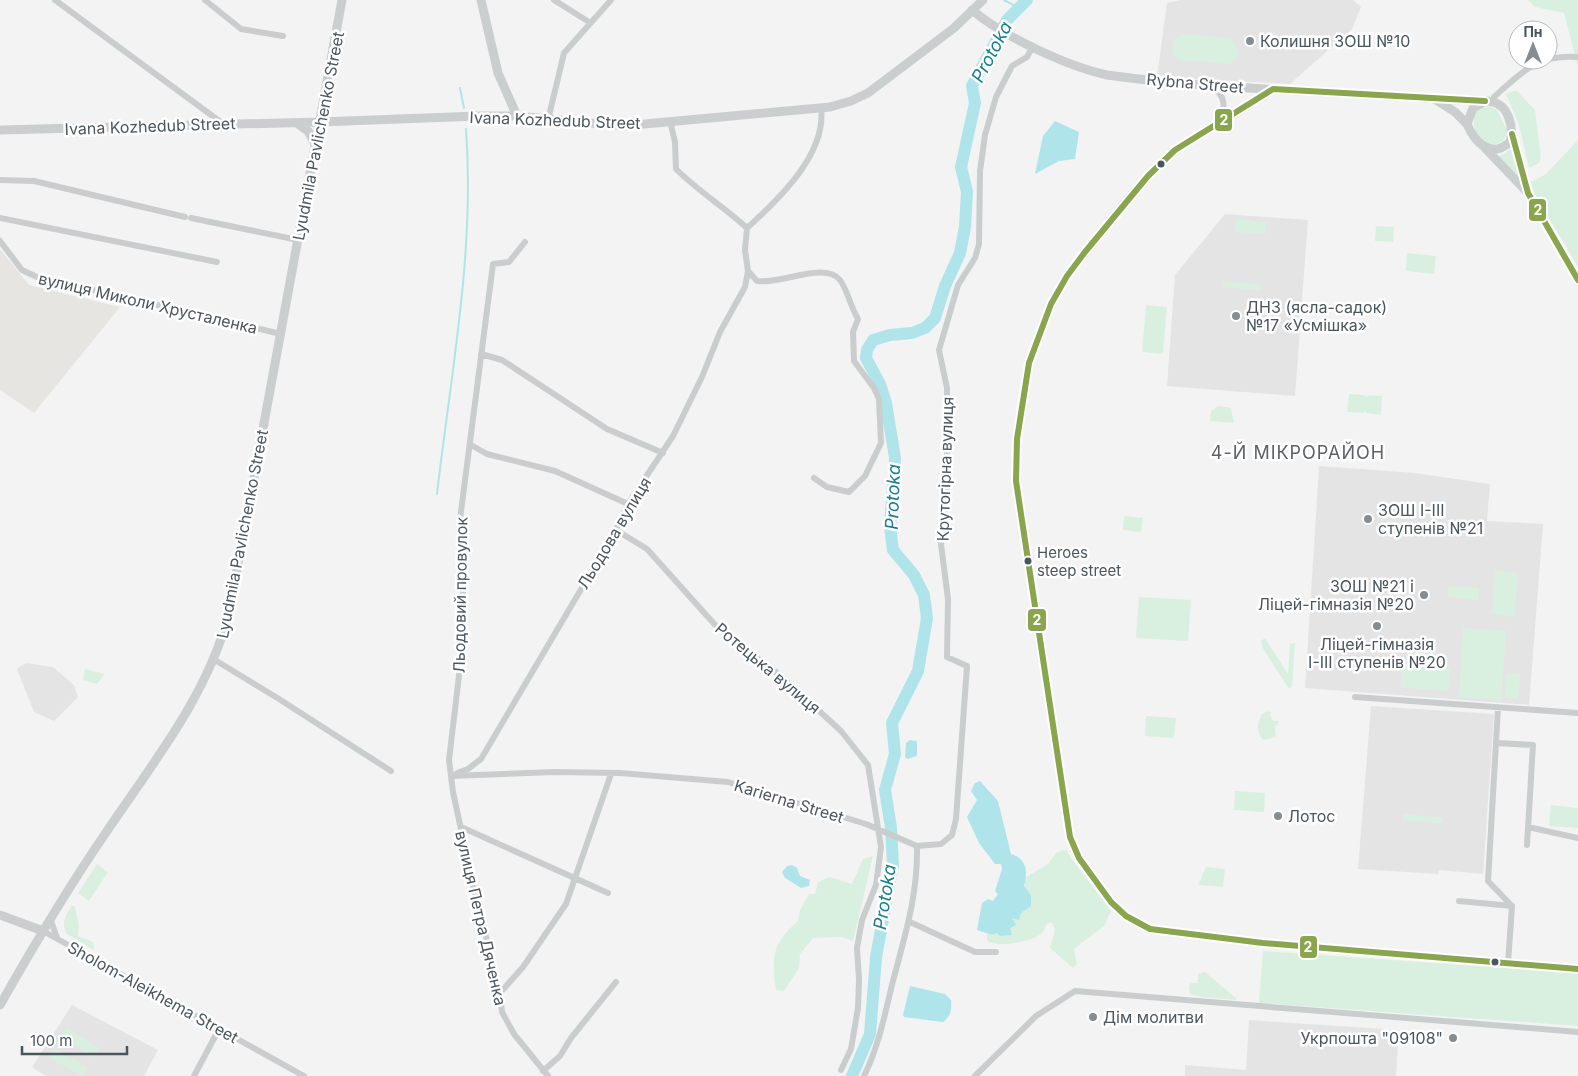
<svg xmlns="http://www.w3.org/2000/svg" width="1578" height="1076" viewBox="0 0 1578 1076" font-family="Inter,sans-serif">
  <rect width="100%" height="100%" fill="#f3f3f3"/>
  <!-- commercial -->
  <path fill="#e7e5e1" d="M0,249L29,285L120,307L34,413L0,390Z"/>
  <!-- education -->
  <path fill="#e5e4e4" d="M1180,0H1353L1361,7L1352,29L1290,84L1157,77L1167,3Z
    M1225,214L1308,220L1295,396L1167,386L1175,275Z
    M1319,466L1415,473L1490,484L1487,521L1543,524L1529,705L1305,688Z
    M26,663L53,667L74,685L78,697L54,721L34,712L17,669Z
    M1371,706L1494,714L1483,874L1439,870L1438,874L1358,869Z
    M72,1005L158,1050L144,1076H46L32,1067Z
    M1249,1020L1399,1030L1396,1076H1185V1065L1246,1070Z"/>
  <!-- green -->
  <path fill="#d9f0e0" d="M1528,0H1578V68L1564,13L1535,7Z
    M1183,34L1231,38L1238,51L1236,60L1230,64L1180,60L1173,54C1172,43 1173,38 1183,34Z
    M1516,90L1535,110L1541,158L1539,163L1529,168L1519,125L1506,94Z
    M1489,106L1497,110L1508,132L1503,141L1491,146C1477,140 1472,128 1474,113L1482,107Z
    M1578,140V267L1534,193L1531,182L1546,174Z
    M1513,148L1521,179L1498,157Z
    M1236,219L1266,222L1265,234L1235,232Z
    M1376,226L1394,227L1393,242L1375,241Z
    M1407,253L1436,256L1434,274L1406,271Z
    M1223,282L1261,284V290L1222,287Z
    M1146,305L1167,307L1163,354L1142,352Z
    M1349,394L1365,395L1366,398L1368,395L1382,396L1381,415L1366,413V410L1364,413L1347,412Z
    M1218,406L1231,408L1234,423L1210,421L1211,411Z
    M1124,516L1143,518L1141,532L1123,530Z
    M1495,571L1518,573L1514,616L1492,614Z
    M1449,586L1479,588L1478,600L1448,597Z
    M1139,597L1191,600L1188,641L1136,638Z
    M1463,628L1506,631L1501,700L1459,697Z
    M1265,638L1288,674L1290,644L1295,643L1292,686L1289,689L1262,647L1261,641Z
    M1402,665L1450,668L1448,691L1401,687Z
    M85,669L105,674L97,684L83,680Z
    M1507,673L1520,674L1518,699L1505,698Z
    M1269,711L1271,712L1270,716L1274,721H1278V725L1275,726L1276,737L1263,740C1256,731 1257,723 1262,714Z
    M1146,716L1176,718L1174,738L1145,736Z
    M1235,791L1265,793L1264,812L1234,810Z
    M1551,805L1578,808V828L1549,826Z
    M1403,814L1442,818V823L1403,820Z
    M1063,850H1067L1071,858L1111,911L1104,926L1074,949L1077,964L1073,968L1050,948L1055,930L1052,922L1047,924C1045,927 1044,932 1041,934C1031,942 995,949 987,940V934L992,935L1009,928L1012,918L1021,913L1031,895L1024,886L1026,877L1048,864L1056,853Z
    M873,856L853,941L842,937L813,938L800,954L799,968L784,991L776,990C771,957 772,944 798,921L800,910L809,894H815L818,882L830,877L852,884L863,859Z
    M97,864L108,872L89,901L78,893Z
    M1206,867L1225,869L1223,887L1198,885Z
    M72,905L75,907L79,925L78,936L93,942L94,950L67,934C60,923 66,915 72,905Z
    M1263,951L1578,973V1026L1259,1003Z
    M1205,972L1236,998V1000L1201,997L1190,994L1189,986L1191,983H1198V974Z
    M66,1028L99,1048L94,1057L61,1038Z
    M55,1049L88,1068L83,1076L49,1058Z"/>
  <!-- water -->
  <path fill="#b0e4eb" d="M1055,121L1079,132L1075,159L1059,161L1035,174L1043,136Z
    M910,740L917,741V756L907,759L905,757L906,743Z
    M980,781L998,801L1011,854C1027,859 1028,872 1024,886L1031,895V906L1021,913L1019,920L1012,918L1016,925L1010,928L1012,935L1000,936L997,933L992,935L977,930L982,903L988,899L993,901L998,894L995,891L1002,869L1001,864H995L979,843L967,817L977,800L971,791L975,783Z
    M792,865L797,868L800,876L810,880L809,886L801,888L785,878L782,872L787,866Z
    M910,986L945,994L951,1000C952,1009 951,1016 943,1022L904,1017L903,1015Z"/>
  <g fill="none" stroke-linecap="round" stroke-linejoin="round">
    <!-- stream -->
    <path stroke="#b0e4eb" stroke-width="2" d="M1004,0L1019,8
      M460,88L464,108
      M437,494C451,372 475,252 466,129"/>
    <!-- river -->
    <path stroke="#b0e4eb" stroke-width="12" d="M852,1076L870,1034L876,957L893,865L891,828L885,790L895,754L892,723L918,671L927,618L924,595L914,575L893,550L890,527L895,458L886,403L880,384L866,358L867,350L873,340L890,335L912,333L925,328L935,318L945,286L960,253L965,227L967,192L961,167L975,103L972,86L1007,20L1027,0"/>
    <!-- street -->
    <path stroke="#cacdce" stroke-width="6" d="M55,0L222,123
      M205,0L241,29L283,36
      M554,0L589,22
      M1212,86C1225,96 1225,104 1222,120
      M1493,102L1494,97C1522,72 1537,54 1578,57
      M548,120L564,53L611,0
      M0,180L34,181L185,217
      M0,218L217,262
      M191,218L298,240
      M747,228C778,200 827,154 821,108
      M0,241L22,270L37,277L281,334
      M525,242L509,262L493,264L460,519L463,594L460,667L449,760L453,792L473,885L500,993L502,1012L514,1034L548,1076
      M748,271L757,281C779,285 825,261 840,280C847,289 851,308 858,319L853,332L854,361L874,388L879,399L881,443L865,476L849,492L827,487L814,478
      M481,354L502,360L607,429L663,453
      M471,445L487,454L555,471L628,504
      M616,530L647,549L717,627L781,676L841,731L868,765L881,847L876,885L862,920L857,948L859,979L858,1008L851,1049L841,1070
      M215,660L279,699L391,771
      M1355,697L1578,713
      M1498,708L1488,881L1512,906L1508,963
      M1496,743L1533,745L1527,845
      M457,773L468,769L481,759L616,530L628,504L673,436L702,377L720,332L745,287L748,271L745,250L747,228C724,207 698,191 676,169L675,142L670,121
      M451,776L554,772L620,773L728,782L866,824L917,846L941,844L952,835L956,819L967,666L947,657L948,599L941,544L947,495V388L939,350L958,285L975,258L979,244L980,171L985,135L996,97L1012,66L1027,57L1033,46
      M461,827L608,893
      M1528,827L1578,838
      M1459,901L1512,906
      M50,918L57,938
      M910,922L975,952H996
      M43,931L304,1076
      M500,993L523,967L566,904L611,774
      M543,1071L560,1056L571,1038L616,982
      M194,1076L219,1029
      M864,1076C879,1046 885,1013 893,981C905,935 918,895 917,846
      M975,1076L1036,1016L1075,991L1578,1032"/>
    <!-- secondary -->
    <path stroke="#cbcecf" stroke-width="9" d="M481,0L498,73L517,116
      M972,10C1004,37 1067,66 1107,75C1201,88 1296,90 1390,96C1413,97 1436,99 1459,100C1469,100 1482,99 1493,102C1509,106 1514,128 1510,142C1491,159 1475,143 1467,124L1473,108L1485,101
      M1273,89L1175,150L1148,176L1123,205L1067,276L1051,304L1029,363L1017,439L1016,481L1070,837L1079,858L1111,902L1126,916L1150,929L1263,943L1578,969
      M1436,100L1455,112L1467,124
      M297,123L308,131L315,144
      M0,130L320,122L478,116H517L623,126L830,107L851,101L868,93L954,28L983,0
      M1512,134L1528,193
      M1485,148L1528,193L1578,280
      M0,915L43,931
      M0,1005C33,947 67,889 105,834C152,764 208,695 229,613L342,0"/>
    <defs>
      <path id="bus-1" d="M1485,101L1273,89L1175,150L1148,176L1085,252L1067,276L1051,304L1029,363L1017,439L1016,481L1070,837L1079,858L1111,902L1126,916L1150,929L1263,943L1578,969
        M1512,134L1528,193L1578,280"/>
    </defs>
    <!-- bus-1 casing -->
    <use href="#bus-1" stroke="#fff" stroke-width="10"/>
    <!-- bus-1 -->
    <use href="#bus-1" stroke="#89a54e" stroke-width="6"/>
  </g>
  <!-- markers -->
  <g fill="#858d92" stroke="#fff" stroke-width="2">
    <circle cx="1250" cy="41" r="5"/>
    <circle cx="1236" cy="316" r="5"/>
    <circle cx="1368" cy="519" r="5"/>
    <circle cx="1424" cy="595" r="5"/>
    <circle cx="1377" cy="626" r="5"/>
    <circle cx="1278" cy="816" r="5"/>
    <circle cx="1093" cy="1017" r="5"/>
    <circle cx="1453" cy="1038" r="5"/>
  </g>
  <g fill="#4a565e" stroke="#fff" stroke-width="2">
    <circle cx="1161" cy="164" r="4.5"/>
    <circle cx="1028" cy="561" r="4.5"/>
    <circle cx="1495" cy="962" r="4.5"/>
  </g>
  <g text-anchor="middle" stroke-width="5" stroke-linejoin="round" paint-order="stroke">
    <!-- bus labels -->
    <g font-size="15" fill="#4a565e" stroke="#fff" text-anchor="start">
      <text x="1037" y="558">Heroes<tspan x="1037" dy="18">steep street</tspan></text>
    </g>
    <!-- poi labels -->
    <g font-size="16" fill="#4a565e" stroke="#fff" text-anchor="start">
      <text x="1260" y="47">Колишня ЗОШ №10</text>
      <text x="1246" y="313">ДНЗ (ясла-садок)<tspan x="1246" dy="18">№17 «Усмішка»</tspan></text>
      <text x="1378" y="516">ЗОШ І-ІІІ<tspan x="1378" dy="18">ступенів №21</tspan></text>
      <text x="1414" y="592" text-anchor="end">ЗОШ №21 і<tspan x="1414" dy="18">Ліцей-гімназія №20</tspan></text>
      <text x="1377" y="650" text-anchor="middle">Ліцей-гімназія<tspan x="1377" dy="18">I-III ступенів №20</tspan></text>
      <text x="1288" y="822">Лотос</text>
      <text x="1103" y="1023">Дім молитви</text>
      <text x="1443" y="1044" text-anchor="end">Укрпошта "09108"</text>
    </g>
    <!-- street labels -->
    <g font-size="16" fill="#4a565e" stroke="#fff">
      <text transform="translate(1195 83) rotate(5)" y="6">Rybna Street</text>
      <text transform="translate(555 120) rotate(2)" y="6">Ivana Kozhedub Street</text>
      <text transform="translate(150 126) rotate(-2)" y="6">Ivana Kozhedub Street</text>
      <text transform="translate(318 136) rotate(-79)" y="6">Lyudmila Pavlichenko Street</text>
      <text transform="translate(148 303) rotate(13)" y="6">вулиця Миколи Хрусталенка</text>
      <text transform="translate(945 469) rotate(-88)" y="6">Крутогірна вулиця</text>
      <text transform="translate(614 533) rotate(-59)" y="6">Льодова вулиця</text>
      <text transform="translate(242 534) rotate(-79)" y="6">Lyudmila Pavlichenko Street</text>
      <text transform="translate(460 595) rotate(-89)" y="6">Льодовий провулок</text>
      <text transform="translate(768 668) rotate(40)" y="6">Ротецька вулиця</text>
      <text transform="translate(789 801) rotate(17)" y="6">Karierna Street</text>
      <text transform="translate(481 918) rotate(77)" y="6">вулиця Петра Дяченка</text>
      <text transform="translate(153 992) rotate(29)" y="6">Sholom-Aleikhema Street</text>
    </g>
    <!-- water labels -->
    <g font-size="18" font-style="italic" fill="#148090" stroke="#fff">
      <text transform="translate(992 52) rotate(-62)" y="6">Protoka</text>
      <text transform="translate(893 497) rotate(-88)" y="6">Protoka</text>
      <text transform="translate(885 897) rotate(-81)" y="6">Protoka</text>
    </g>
    <!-- neighbourhood labels -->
    <g font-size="18" letter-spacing="1" fill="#5e6266" stroke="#fff">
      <text x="1298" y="459">4-Й МІКРОРАЙОН</text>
    </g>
  </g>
  <g stroke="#fff" stroke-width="2">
    <rect x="1214" y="108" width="19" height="24" rx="5" fill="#89a54e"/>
    <rect x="1528" y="198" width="19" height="24" rx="5" fill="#89a54e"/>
    <rect x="1027" y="608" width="20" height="24" rx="5" fill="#89a54e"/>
    <rect x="1299" y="935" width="19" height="24" rx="5" fill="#89a54e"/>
  </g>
  <g font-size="14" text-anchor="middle" font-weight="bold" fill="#fff">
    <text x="1224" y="125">2</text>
    <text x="1538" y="215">2</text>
    <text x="1037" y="625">2</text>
    <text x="1308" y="952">2</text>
  </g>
  <!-- north arrow -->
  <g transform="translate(1533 45)"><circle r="24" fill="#ffffff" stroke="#b7bbbf"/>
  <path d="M0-4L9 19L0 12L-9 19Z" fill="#858d92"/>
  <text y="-8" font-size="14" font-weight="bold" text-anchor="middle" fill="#4a565e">Пн</text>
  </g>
  <!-- scale -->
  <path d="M22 1046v8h105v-8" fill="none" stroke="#4a565e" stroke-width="2.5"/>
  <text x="30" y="1046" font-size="15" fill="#4a565e" stroke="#ffffff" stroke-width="4" paint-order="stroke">100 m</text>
</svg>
